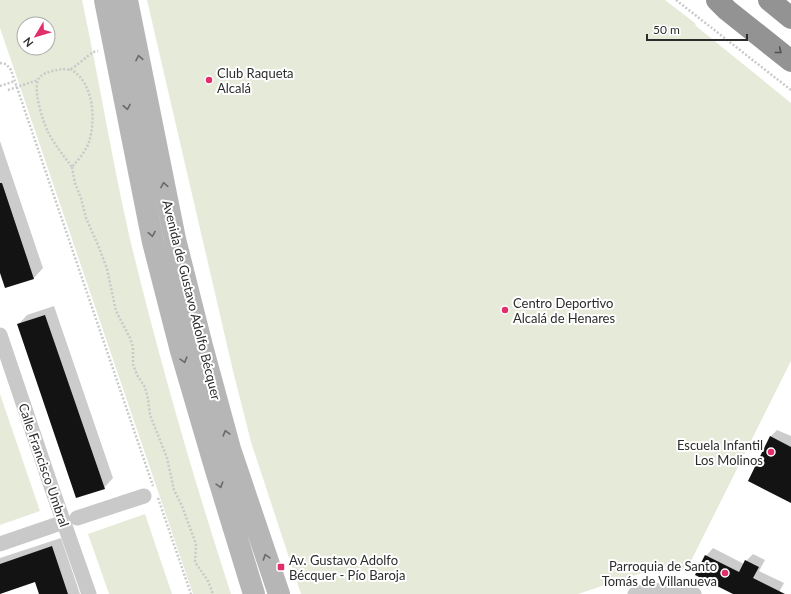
<svg xmlns="http://www.w3.org/2000/svg" width="791" height="594" viewBox="0 0 791 594" font-family="Lato,sans-serif">
  <rect width="100%" height="100%" fill="#fff"/>
  <!-- green -->
  <path fill="#e6ead9" fill-rule="evenodd" d="M0,0H82C99,79 112,160 130,239C159,359 193,477 231,594H193L0,28ZM24,24H48V48H24Z
    M147,0H665L695,23L696,26L791,103V361L686,571L651,570L578,594H301L251,442L233,371Z
    M0,394L40,511L0,525Z
    M145,514L172,594H109L88,534Z"/>
  <!-- shadow -->
  <path fill="#0003" d="M0,141L43,268L34,278L6,287L0,270Z
    M54,306L113,478L104,488L18,325L27,315Z
    M777,430L791,436V501L770,437Z
    M61,538L80,594H40L36,581L0,593V558Z
    M713,548L744,564L746,561L753,554L765,560L759,571L784,583L778,594H735L706,556Z"/>
  <!-- building -->
  <path fill="#131313" d="M0,183H2L34,279L5,288L0,273Z
    M45,315L105,489L76,498L17,324Z
    M770,436L791,447V503L748,481Z
    M52,546L68,594H39L35,582L0,594V564Z
    M705,555L739,572L745,560L759,567L753,578L785,594H733L695,575Z"/>
  <g fill="none" stroke-linecap="round" stroke-linejoin="round">
    <!-- path -->
    <path stroke="#c9c9c9" stroke-width="2.5" stroke-dasharray="2 2" stroke-linecap="butt" d="M676,0L791,90
      M0,63L6,64L11,70L153,486
      M70,69C94,82 96,119 89,142C86,151 78,160 72,167C64,156 54,144 48,132C43,121 30,84 41,76C45,72 57,70 62,69C65,69 68,70 71,69C76,66 88,56 93,52L98,51
      M0,86L15,81
      M8,90L38,80
      M72,167L75,183L81,198L86,218L98,245L107,269L116,311L130,338L133,347V364L137,375L145,387L148,399L150,415L167,458L174,490L182,506L196,544L195,562L208,581L213,594
      M158,498L191,594"/>
    <!-- street -->
    <path stroke="#c9c9c9" stroke-width="15" d="M0,335L52,489L89,594
      M77,518L144,496
      M0,544L64,522
      M635,594L644,591L685,590L694,594"/>
    <!-- secondary -->
    <path stroke="#b6b6b6" stroke-width="22" d="M105,0L153,242L181,351L215,467L254,594
      M127,0L175,239L202,346L230,449L279,594"/>
    <!-- highway -->
    <path stroke="#939393" stroke-width="22" d="M717,0L727,10L791,61
      M769,0L791,18"/>
  </g>
  <!-- one-way arrows -->
  <defs><path id="oneway-chevron" d="M-2-3.5L2.5 0L-2 3.5" fill="none" stroke-width="1.6" stroke-linecap="round" stroke-linejoin="round"/></defs>
  <use stroke="#505050" href="#oneway-chevron" transform="translate(779 51) rotate(39)"/>
  <g stroke="#6a6a6a">
    <use href="#oneway-chevron" transform="translate(139 58) rotate(-101)"/>
    <use href="#oneway-chevron" transform="translate(127 107) rotate(79)"/>
    <use href="#oneway-chevron" transform="translate(164 185) rotate(-101)"/>
    <use href="#oneway-chevron" transform="translate(152 234) rotate(79)"/>
    <use href="#oneway-chevron" transform="translate(184 360) rotate(74)"/>
    <use href="#oneway-chevron" transform="translate(226 433) rotate(-105)"/>
    <use href="#oneway-chevron" transform="translate(220 485) rotate(73)"/>
    <use href="#oneway-chevron" transform="translate(266 557) rotate(-108)"/>
  </g>
  <!-- markers -->
  <g fill="#e22f6b" stroke="#fff" stroke-width="1.5">
    <circle cx="209" cy="80" r="4"/>
    <circle cx="505" cy="310" r="4"/>
    <circle cx="771" cy="452" r="4"/>
    <rect x="277" y="563" width="8" height="8" rx="2"/>
    <circle cx="725" cy="573" r="4"/>
  </g>
  <g text-anchor="middle" stroke-width="4" stroke-linejoin="round" paint-order="stroke">
    <!-- poi labels -->
    <g font-size="13" fill="#2c2c2c" stroke="#fff" text-anchor="start">
      <text x="217" y="78">Club Raqueta<tspan x="217" dy="15">Alcalá</tspan></text>
      <text x="513" y="308">Centro Deportivo<tspan x="513" dy="15">Alcalá de Henares</tspan></text>
      <text x="763" y="450" text-anchor="end">Escuela Infantil<tspan x="763" dy="15">Los Molinos</tspan></text>
      <text x="289" y="565">Av. Gustavo Adolfo<tspan x="289" dy="15">Bécquer - Pío Baroja</tspan></text>
      <text x="717" y="571" text-anchor="end">Parroquia de Santo<tspan x="717" dy="15">Tomás de Villanueva</tspan></text>
    </g>
    <!-- street labels -->
    <g font-size="13" fill="#2c2c2c" stroke="#fff">
      <text transform="translate(192 300) rotate(76)" y="5">Avenida de Gustavo Adolfo Bécquer</text>
      <text transform="translate(44 465) rotate(71)" y="5">Calle Francisco Umbral</text>
    </g>
  </g>
  <!-- north arrow -->
  <g transform="translate(36 36) rotate(232)"><circle r="19" fill="#ffffff" stroke="#ababab"/>
  <path d="M0-3L7 15L0 10L-7 15Z" fill="#e22f6b"/>
  <text y="-6" font-size="11" font-weight="bold" text-anchor="middle" fill="#2c2c2c">N</text>
  </g>
  <!-- scale -->
  <path d="M647 34v6h100v-6" fill="none" stroke="#2c2c2c" stroke-width="2"/>
  <text x="653" y="34" font-size="12" fill="#2c2c2c" stroke="#ffffff" stroke-width="3" paint-order="stroke">50 m</text>
</svg>
